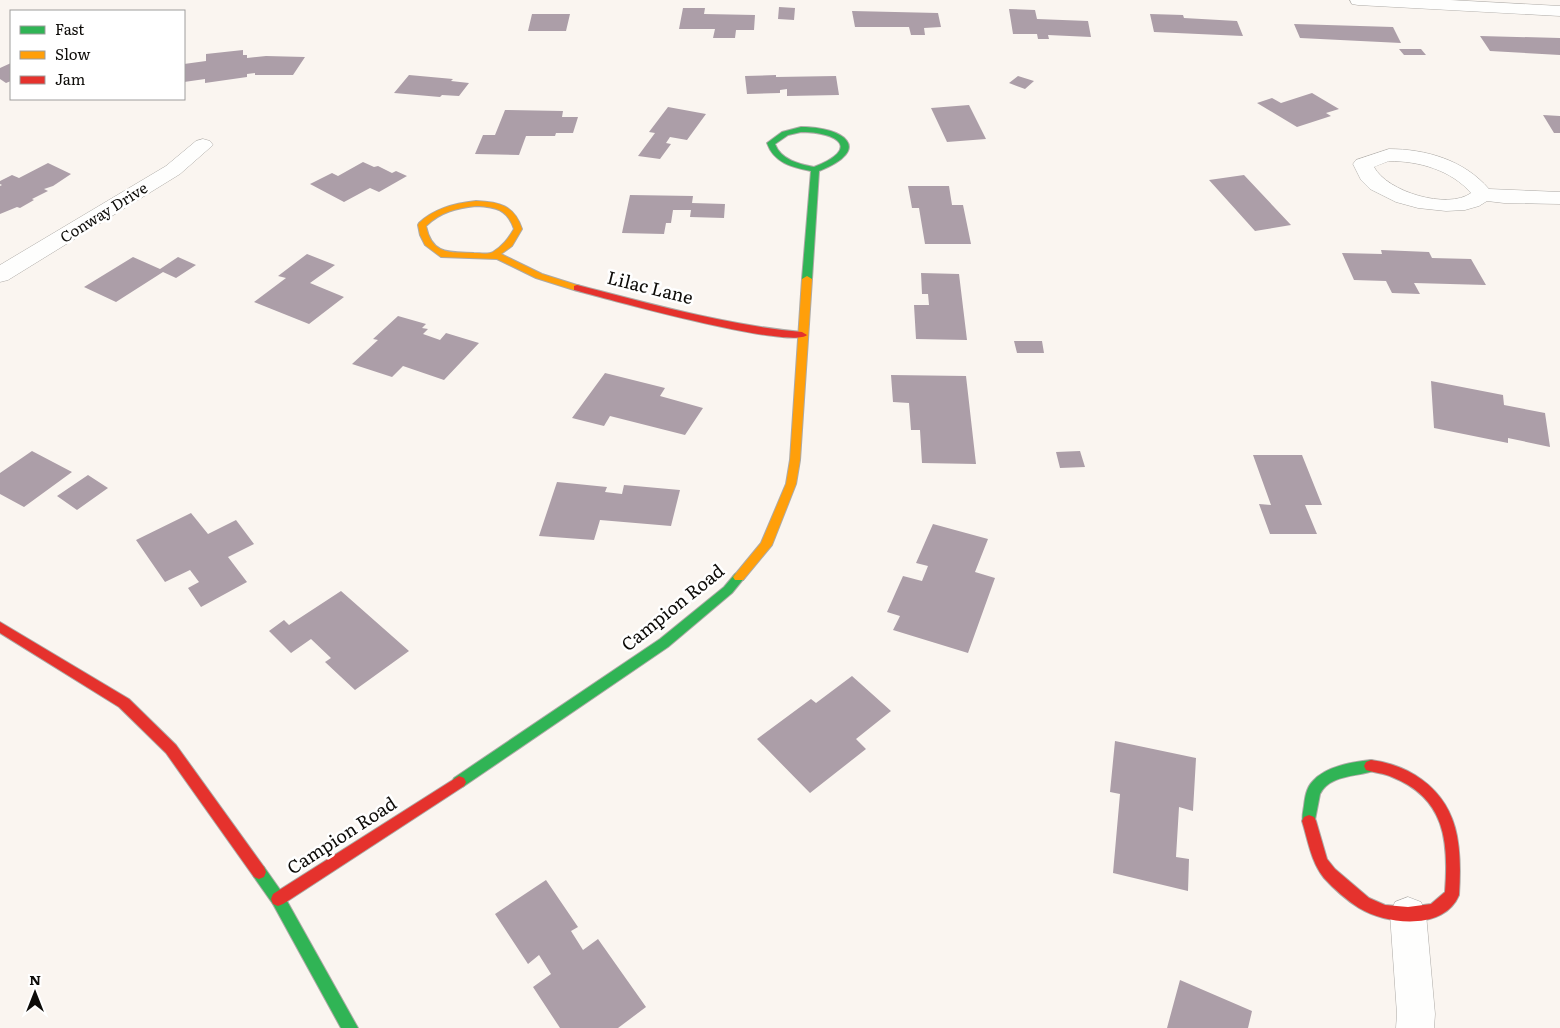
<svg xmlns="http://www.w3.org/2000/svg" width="1560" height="1028" viewBox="0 0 1560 1028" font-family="Literata,serif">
  <rect width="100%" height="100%" fill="#faf5f0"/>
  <!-- building -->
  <path fill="#ac9ea8" d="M779,7L795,8L794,20L778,19Z
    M683,8H705L704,14L755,15L754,30H736L735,38H713L715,29H679Z
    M1009,9L1035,10L1037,19L1088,21L1091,37L1048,35L1049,39H1038L1037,34H1013Z
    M852,11L938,13L941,27L924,28L925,35H911L909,27H855Z
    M532,14H570L566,31H528Z
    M1150,14L1183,15L1184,18L1237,21L1243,36L1154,32Z
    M1294,24L1393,27L1401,43L1300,38Z
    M1480,36L1560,38V55L1490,51Z
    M1399,49H1421L1426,55H1404Z
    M243,50V55H247V58L266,56L305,57L293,75H255V73L247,74V77L205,83V79L184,82V64L206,61V54Z
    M11,63V81L6,83L0,79V68Z
    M409,75L453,79L451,81L469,83L459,96L442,95L440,97L394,93Z
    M776,75V77L836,76L839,95L787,96V89L780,90V93L747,94L745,76Z
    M1018,76L1034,81L1025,89L1009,83Z
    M1312,93L1339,109L1326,113L1331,116L1297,127L1257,103L1272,98L1281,103Z
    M969,105L986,139L947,142L931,108Z
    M668,107L706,114L687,140L670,137L666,143L671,144L660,159L638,156L655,133L649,132Z
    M505,110L563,111L562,117H578L573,133H556L555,136H526L519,155L475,154L483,135H495Z
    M1543,115L1560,116V133H1554Z
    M363,162L374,167L378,166L392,173L396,171L407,176L379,192L370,188L344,202L310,184L332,173L338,176Z
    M48,163L71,174L53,186L44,189L48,191L32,199L34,200L20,208L17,207L0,214V186L2,185L0,184V181L12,175L19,178Z
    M1244,175L1291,225L1255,231L1209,180Z
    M908,186H949L952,205H963L971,244H925L919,208H912Z
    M630,195L693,196L692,203L725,204L724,218L690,217L691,210H673L671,223H666L664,234L622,233Z
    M1381,250L1429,252L1432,258L1471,259L1486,285L1414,283L1420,294L1392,293L1386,281L1354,280L1342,253L1382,254Z
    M307,254L335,265L310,283L344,297L309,324L254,302L286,278L278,276Z
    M133,257L160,269L178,257L196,265L176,278L163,272L116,302L84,287Z
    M921,273L959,274L967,340L916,339L914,305H929L928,294H922Z
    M398,316L426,324L422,328L428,329L423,334L440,340L446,333L479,343L444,380L403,366L392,377L352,364L378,340L373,339Z
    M1014,341H1042L1044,353H1017Z
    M605,373L665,388L660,396L703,408L685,435L610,416L604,426L572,418Z
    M891,375L966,376L976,464L922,463L920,430H911L909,403L893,402Z
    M1431,381L1503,395L1504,405L1545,413L1550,447L1508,438V443L1434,428Z
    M32,451L72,472L24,507L0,494V473Z
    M1080,451L1085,467L1060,468L1056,452Z
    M1253,455H1302L1322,505H1305L1317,534H1270L1259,504L1271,505Z
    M88,475L108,488L77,510L57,496Z
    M557,482L607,487L605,492L622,494L624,485L680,490L671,526L600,520L594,540L539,536Z
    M191,513L208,534L236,520L254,544L228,557L247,582L201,607L188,588L199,582L190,570L165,582L136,540Z
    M933,524L988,539L975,572L995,578L968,653L893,630L900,616L887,612L903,576L922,581L928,566L916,563Z
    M341,591L409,651L355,690L325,662L331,658L311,639L291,653L269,631L284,620L289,625Z
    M852,676L891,711L856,739L866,749L810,793L757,739L811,699L816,703Z
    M1115,741L1196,758L1193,811L1179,807L1176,857L1189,859L1188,891L1113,873L1120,794L1110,792Z
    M546,880L578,927L571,931L583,950L598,939L646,1007L618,1028H560L533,987L551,974L539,955L528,964L495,914Z
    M1180,980L1252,1011L1248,1028H1167Z"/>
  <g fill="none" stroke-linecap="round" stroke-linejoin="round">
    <defs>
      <path id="street" d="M1350,0H1450L1560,6V16L1358,5L1352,4Z
        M203,139L210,141L213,145L180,174L8,280L0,282V265L166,166L196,141Z
        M1389,149C1426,149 1464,160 1489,189L1560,192V204L1504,203L1487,201L1479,206L1465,210L1446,211L1418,208L1396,202L1370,189L1361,180L1353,164L1356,160ZM1389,161C1419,161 1451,170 1471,193C1448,210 1387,192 1374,167Z
        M1408,897L1421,902L1426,914L1435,1014L1434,1028H1396L1397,1014L1390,914L1395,902Z"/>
      <path id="fast" d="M801,127C844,127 874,149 819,171L812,279L807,282L802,279L811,171C792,167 774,163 767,143L782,132ZM801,132C839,132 861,149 814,167C799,164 781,160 775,144L788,135Z
        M739,572L743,574L745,577L732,593L668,647L464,786L459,788L454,786L452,782L454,778L660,639L724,587L735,574Z
        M1371,760L1376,762L1378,766L1376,770C1358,777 1330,774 1320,794L1314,825L1309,827L1304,825C1301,819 1303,813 1304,806C1305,798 1306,788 1313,781C1326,766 1353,762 1371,760Z
        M259,865L264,867L283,894L358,1028H341L273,904L254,877L252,872L254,867Z"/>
      <path id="slow" d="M476,201C499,202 514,205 522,229L512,246L501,254L542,274L580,286V290H574L536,278L497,259L441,257L425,245L420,235L418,225L419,223C435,208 455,203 476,201ZM476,206C496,207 507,209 514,229C508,239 503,246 493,252C488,255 480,253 474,253C449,252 432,255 426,226C440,212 457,208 476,206Z
        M807,276L812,279L800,460L796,484L772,545L743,580H735L733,577L761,543L786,484L790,460L802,279Z"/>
      <path id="jam" d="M577,285C652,304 725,325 802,332L807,335C790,350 604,298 574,290V286Z
        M0,622L129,699L176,745L264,867L266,872L264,877L259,879L254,877L166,753L119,707L0,633Z
        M1371,760C1386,762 1402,767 1415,775C1460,803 1462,847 1459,895C1444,931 1387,925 1359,908C1348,901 1333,888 1324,878C1311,862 1308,840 1302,821L1304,817L1309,815L1314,817L1316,821L1327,859L1335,869L1369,898L1385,905L1408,907L1431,904L1445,892C1449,841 1445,798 1392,777C1384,773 1375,773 1366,770L1364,766L1366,762Z
        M459,776L464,778L466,782L464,786L283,904L278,906L273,904L271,899L273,894Z"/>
    </defs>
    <!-- street casing -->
    <use href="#street" stroke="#adaaa6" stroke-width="1"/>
    <!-- fast casing -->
    <use href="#fast" stroke="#adaaa6" stroke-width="2"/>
    <!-- slow casing -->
    <use href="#slow" stroke="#adaaa6" stroke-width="2"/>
    <!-- jam casing -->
    <use href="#jam" stroke="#adaaa6" stroke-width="2"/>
    <!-- street -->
    <use href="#street" fill="#fefefd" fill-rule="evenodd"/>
    <!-- fast -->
    <use href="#fast" fill="#30b455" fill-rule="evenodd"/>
    <!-- slow -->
    <use href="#slow" fill="#ff9f0a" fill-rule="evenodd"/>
    <!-- jam -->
    <use href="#jam" fill="#e5322d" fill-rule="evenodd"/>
  </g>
  <g text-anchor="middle" stroke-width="5" stroke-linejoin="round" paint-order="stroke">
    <!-- far-street labels -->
    <g font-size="15" fill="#0d0b08" stroke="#fff">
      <text transform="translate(104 213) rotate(-32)" y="5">Conway Drive</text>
    </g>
    <!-- street labels -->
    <g font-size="18" fill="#0d0b08" stroke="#fff">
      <text transform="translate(650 288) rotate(14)" y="6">Lilac Lane</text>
      <text transform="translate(673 608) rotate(-39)" y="6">Campion Road</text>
      <text transform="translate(342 836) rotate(-33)" y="6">Campion Road</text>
    </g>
  </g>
  <!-- legend -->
  <rect x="10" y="10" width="175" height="90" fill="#ffffff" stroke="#9e9d9c"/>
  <rect x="20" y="26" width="25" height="8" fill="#30b455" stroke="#9e9d9c"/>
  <text x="55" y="35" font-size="15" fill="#0d0b08">Fast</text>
  <rect x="20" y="51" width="25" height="8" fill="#ff9f0a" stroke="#9e9d9c"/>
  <text x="55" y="60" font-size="15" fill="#0d0b08">Slow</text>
  <rect x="20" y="76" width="25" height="8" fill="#e5322d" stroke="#9e9d9c"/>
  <text x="55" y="85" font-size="15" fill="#0d0b08">Jam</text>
  <!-- north arrow -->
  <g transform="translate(35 993)" stroke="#ffffff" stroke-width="4" paint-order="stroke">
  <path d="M0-4L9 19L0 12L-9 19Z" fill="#0d0b08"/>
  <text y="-8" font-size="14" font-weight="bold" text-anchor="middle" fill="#0d0b08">N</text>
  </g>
</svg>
